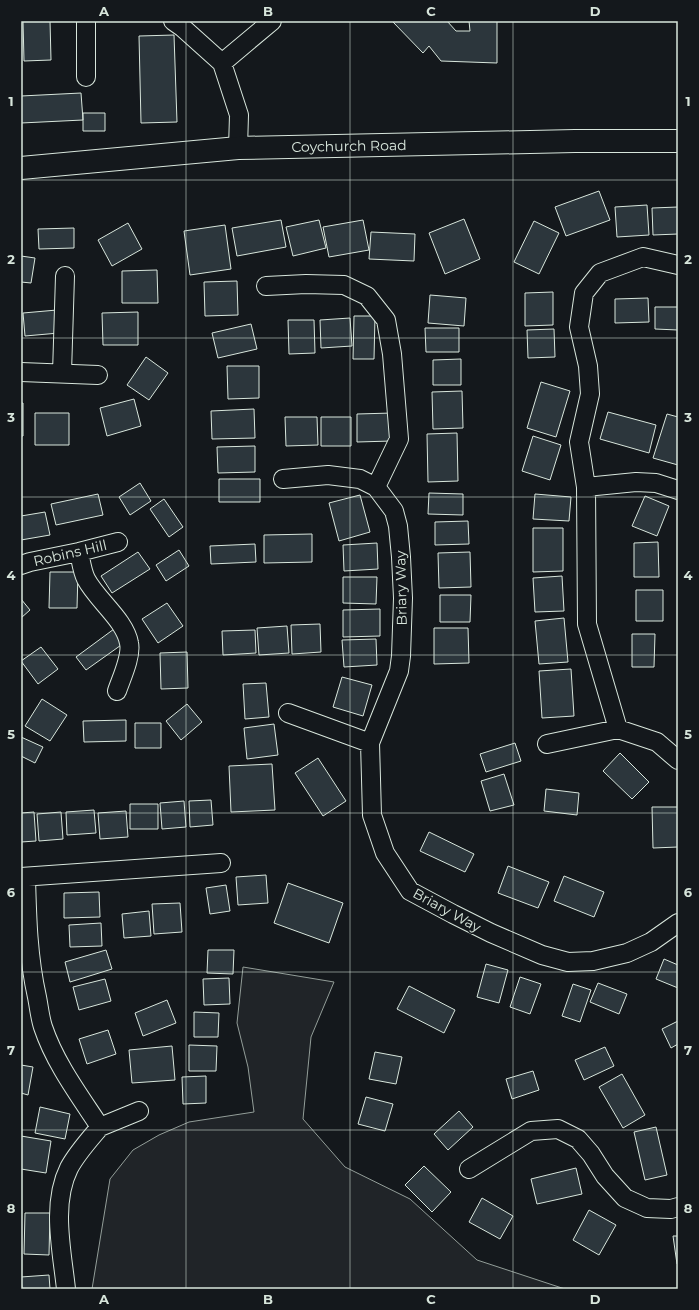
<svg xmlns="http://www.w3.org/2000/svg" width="699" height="1310" viewBox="0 0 699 1310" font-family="Montserrat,sans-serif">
  <rect width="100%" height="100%" fill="#14181c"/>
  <!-- green -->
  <path fill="#202428" stroke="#939e99" d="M243,967L334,982L311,1037L303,1119L345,1167L410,1199L477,1260L565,1289H92L110,1179L133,1150L159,1135L189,1122L254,1112L248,1067L237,1023Z"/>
  <!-- building -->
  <path fill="#2c363c" stroke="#d8e6dc" d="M23,21H50L51,60L24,61Z
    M392,21H447L456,31H470L469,21H497V63L441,61L429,46L423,53Z
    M174,35L177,122L141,123L139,36Z
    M81,93L83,120L21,123V96Z
    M83,113H105V131H83Z
    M599,191L610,220L566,236L555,207Z
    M647,205L649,235L617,237L615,207Z
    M678,207V234L653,235L652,208Z
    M464,219L480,259L445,274L429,233Z
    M281,220L286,247L237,256L232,228Z
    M319,220L326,248L293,256L286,227Z
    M363,220L369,250L329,257L323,227Z
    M534,221L559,233L539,274L514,262Z
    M128,223L142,249L112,266L98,240Z
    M225,225L231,269L190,275L184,231Z
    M74,228V248L39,249L38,229Z
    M371,232L415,234L414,261L369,259Z
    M21,256L35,258L31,283L21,282Z
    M157,270L158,303H122V271Z
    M237,281L238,315L205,316L204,282Z
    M553,292V325L525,326V293Z
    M430,295L466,298L464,326L428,323Z
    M648,298L649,322L615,323V299Z
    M655,307H678V330L655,329Z
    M57,310L59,333L25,336L23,313Z
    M138,312V345H103L102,313Z
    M354,316H375L374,359H353Z
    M350,318L352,346L321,348L320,320Z
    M288,320H314L315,353L289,354Z
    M251,324L257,349L218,358L212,333Z
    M425,328H459V352H426Z
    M554,329L555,357L528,358L527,330Z
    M146,357L168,373L149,400L127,385Z
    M461,359V385H433V360Z
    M227,366H259V398L228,399Z
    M541,382L570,391L556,437L527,428Z
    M462,391L463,428L433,429L432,392Z
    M134,399L141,426L107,436L100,408Z
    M21,403H23V436H21Z
    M254,409L255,438L212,439L211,411Z
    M608,412L656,425L649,453L600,439Z
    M35,413H69V445H35Z
    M392,413V441L357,442V414Z
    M667,414L678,417V465L653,458Z
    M285,417H317L318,445L286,446Z
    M321,417H351V446H321Z
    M457,433L458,481L428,482L427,434Z
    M533,436L561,445L550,480L522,471Z
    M255,446V472L218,473L217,447Z
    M219,479H260V502H219Z
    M140,483L151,501L130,515L119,497Z
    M429,493L463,494V515L428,514Z
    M98,494L103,515L56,525L51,504Z
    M535,494L571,497L569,521L533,519Z
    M360,495L370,532L339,541L329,503Z
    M645,496L669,506L657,536L632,526Z
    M164,499L183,527L169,537L150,509Z
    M45,512L50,535L21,540V516Z
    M468,521L469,544L435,545V522Z
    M533,528H563V571L533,572Z
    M312,534V562L264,563V535Z
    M658,542L659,577H634V543Z
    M377,543L378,569L344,571L343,545Z
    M255,544L256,562L211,564L210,546Z
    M179,550L189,566L166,581L156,565Z
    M138,552L150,569L112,593L101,576Z
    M470,552L471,587L439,588L438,553Z
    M50,572H78L77,608H49Z
    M562,576L564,611L535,612L533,578Z
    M343,577H377L376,604L343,603Z
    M636,590H663V621H636Z
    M440,595H471L470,622H440Z
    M21,599L30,610L21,618Z
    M167,603L183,626L158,643L142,619Z
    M380,609V636L343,637V610Z
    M564,618L568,662L539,664L535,621Z
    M320,624L321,652L292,654L291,625Z
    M287,626L289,653L259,655L257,628Z
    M434,628H468L469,663L434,664Z
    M114,629L124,643L86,670L76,657Z
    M255,630L256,653L223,655L222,631Z
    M632,634H655L654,667H632Z
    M376,639L377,665L344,667L342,640Z
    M41,647L58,669L38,684L21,661Z
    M187,652L188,688L161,689L160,653Z
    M571,669L574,716L542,718L539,671Z
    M342,677L372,685L363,716L333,707Z
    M266,683L269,717L245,719L243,684Z
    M42,699L67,715L50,741L25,726Z
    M187,704L202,722L181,740L166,721Z
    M126,720V741L84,742L83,721Z
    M135,723H161V748H135Z
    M274,724L278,755L247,759L244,728Z
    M21,737L43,747L35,763L21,756Z
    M515,743L521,761L486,772L480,754Z
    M620,753L649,782L632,799L603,771Z
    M318,758L346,801L323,816L295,773Z
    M272,764L275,810L231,812L229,766Z
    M504,774L514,805L490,811L481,781Z
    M546,789L579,793L577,815L544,811Z
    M211,800L213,825L190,827L189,801Z
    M184,801L186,827L162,829L160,803Z
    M130,804H158V829H130Z
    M652,807H678V847L653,848Z
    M94,810L96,833L67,835L66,812Z
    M126,811L128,837L100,839L98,813Z
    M34,812L36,841L21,842V813Z
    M61,812L63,839L39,841L37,814Z
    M429,832L474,854L465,872L420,851Z
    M508,866L549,882L538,908L498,893Z
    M266,875L268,903L238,905L236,877Z
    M564,876L604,892L594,917L554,901Z
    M288,883L343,903L329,943L274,923Z
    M226,885L230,911L210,914L206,888Z
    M99,892L100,917L64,918V893Z
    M180,903L182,932L154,934L152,904Z
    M149,911L151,936L124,938L122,914Z
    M101,923L102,946L70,947L69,925Z
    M106,950L112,969L70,982L65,962Z
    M208,950H234L233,974L207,973Z
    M664,959L678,965V988L656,979Z
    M486,964L508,970L499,1003L477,997Z
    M520,977L541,984L530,1014L510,1007Z
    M229,978L230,1004L204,1005L203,979Z
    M105,979L111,1001L79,1010L73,987Z
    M598,983L627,994L619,1014L590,1002Z
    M573,984L591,990L580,1022L562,1016Z
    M409,986L455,1010L444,1033L397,1009Z
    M167,1000L176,1023L143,1036L135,1013Z
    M194,1012L219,1013L218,1037H194Z
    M678,1021V1044L671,1048L662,1029Z
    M108,1030L116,1054L87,1064L79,1039Z
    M189,1045L217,1046L216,1071H189Z
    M172,1046L175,1080L132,1083L129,1050Z
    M605,1047L614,1066L584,1080L575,1060Z
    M375,1052L402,1057L396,1084L369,1079Z
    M21,1065L33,1067L28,1095L21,1093Z
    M533,1071L539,1090L512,1099L506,1079Z
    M622,1074L645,1115L623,1128L599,1087Z
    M206,1076V1103L183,1104L182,1077Z
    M366,1097L393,1104L385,1131L358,1124Z
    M40,1107L70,1114L65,1139L35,1133Z
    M459,1111L473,1127L448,1150L434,1134Z
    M656,1127L667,1175L645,1180L634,1132Z
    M21,1136L51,1141L46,1173L21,1169Z
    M424,1166L451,1192L432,1212L405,1185Z
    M576,1168L582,1194L537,1204L531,1179Z
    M482,1198L513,1216L500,1239L469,1222Z
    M589,1210L616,1225L599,1255L573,1240Z
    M25,1213H50L49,1255L24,1254Z
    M673,1236H678V1264H677Z
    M49,1275L50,1289H22L21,1277Z"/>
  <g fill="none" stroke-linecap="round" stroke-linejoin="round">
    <defs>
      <path id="street" d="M86,21V77
        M173,21L183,28L222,63L239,115L238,148
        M222,63L272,21
        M678,265L643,257L600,273L584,293L579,327L588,366L590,394L579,442L586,487L587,624L618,729L657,742L678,760
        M266,286L306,284L344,285L367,296L386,320L392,354L399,439L376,487
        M21,372L98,375
        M62,373L65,276
        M283,479L328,475L360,479L376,487L394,511L398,526L401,557L403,598L401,656L399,671L370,743L372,815L385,853L410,891L453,914L491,933L542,955L568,962L593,961L627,953L651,942L678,923
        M586,487L636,482L656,483L678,490
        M79,552C81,561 82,571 86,579C97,600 125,620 129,643C132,656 121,679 117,691
        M21,565L30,562L79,552L118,542
        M288,713L370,743
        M547,744L618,729
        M21,877L221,863
        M26,877C27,917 28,957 37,997C39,1007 40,1018 43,1027C55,1063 79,1095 100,1127C89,1140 77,1153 69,1168C51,1204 62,1251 66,1289
        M100,1127L139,1111
        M469,1169L531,1131L558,1129L578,1139L591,1154L605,1176L625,1198L647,1208L671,1209L678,1207"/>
      <path id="secondary" d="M21,168L238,148L575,141H678"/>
    </defs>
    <!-- street casing -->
    <use href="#street" stroke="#d8e6dc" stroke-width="20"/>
    <!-- secondary casing -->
    <use href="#secondary" stroke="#d8e6dc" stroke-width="24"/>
    <!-- street -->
    <use href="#street" stroke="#14181c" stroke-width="18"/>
    <!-- secondary -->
    <use href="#secondary" stroke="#14181c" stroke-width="22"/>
  </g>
  <!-- grid -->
  <path fill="none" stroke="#d8e6dc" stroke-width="1" stroke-opacity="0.55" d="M186,21V1289M350,21V1289M513,21V1289M21,180H678M21,338H678M21,497H678M21,655H678M21,813H678M21,972H678M21,1130H678"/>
  <g text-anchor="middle" stroke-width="3" stroke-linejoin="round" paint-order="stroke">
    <!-- street labels -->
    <g font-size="14" fill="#d8e6dc" stroke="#14181c">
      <text transform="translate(349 146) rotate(-1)" y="5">Coychurch Road</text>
      <text transform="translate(70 553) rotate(-13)" y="5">Robins Hill</text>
      <text transform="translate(401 588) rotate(-91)" y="5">Briary Way</text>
      <text transform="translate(447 910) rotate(29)" y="5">Briary Way</text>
    </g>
  </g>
  <!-- border -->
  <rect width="699" height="1310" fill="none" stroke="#14181c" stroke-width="44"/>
  <rect x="22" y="22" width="655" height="1266" fill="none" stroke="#d8e6dc" stroke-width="1.5"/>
  <g font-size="13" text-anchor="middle" font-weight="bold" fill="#d8e6dc">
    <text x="104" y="16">A</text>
    <text x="268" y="16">B</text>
    <text x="431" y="16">C</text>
    <text x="595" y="16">D</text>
    <text x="11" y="106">1</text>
    <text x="688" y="106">1</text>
    <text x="11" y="264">2</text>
    <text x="688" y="264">2</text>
    <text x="11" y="422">3</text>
    <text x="688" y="422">3</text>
    <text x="11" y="580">4</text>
    <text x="688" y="580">4</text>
    <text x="11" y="739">5</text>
    <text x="688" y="739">5</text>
    <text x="11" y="897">6</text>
    <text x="688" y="897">6</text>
    <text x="11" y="1055">7</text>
    <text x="688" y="1055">7</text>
    <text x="11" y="1213">8</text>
    <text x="688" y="1213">8</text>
    <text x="104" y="1304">A</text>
    <text x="268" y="1304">B</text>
    <text x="431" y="1304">C</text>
    <text x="595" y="1304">D</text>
  </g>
</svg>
